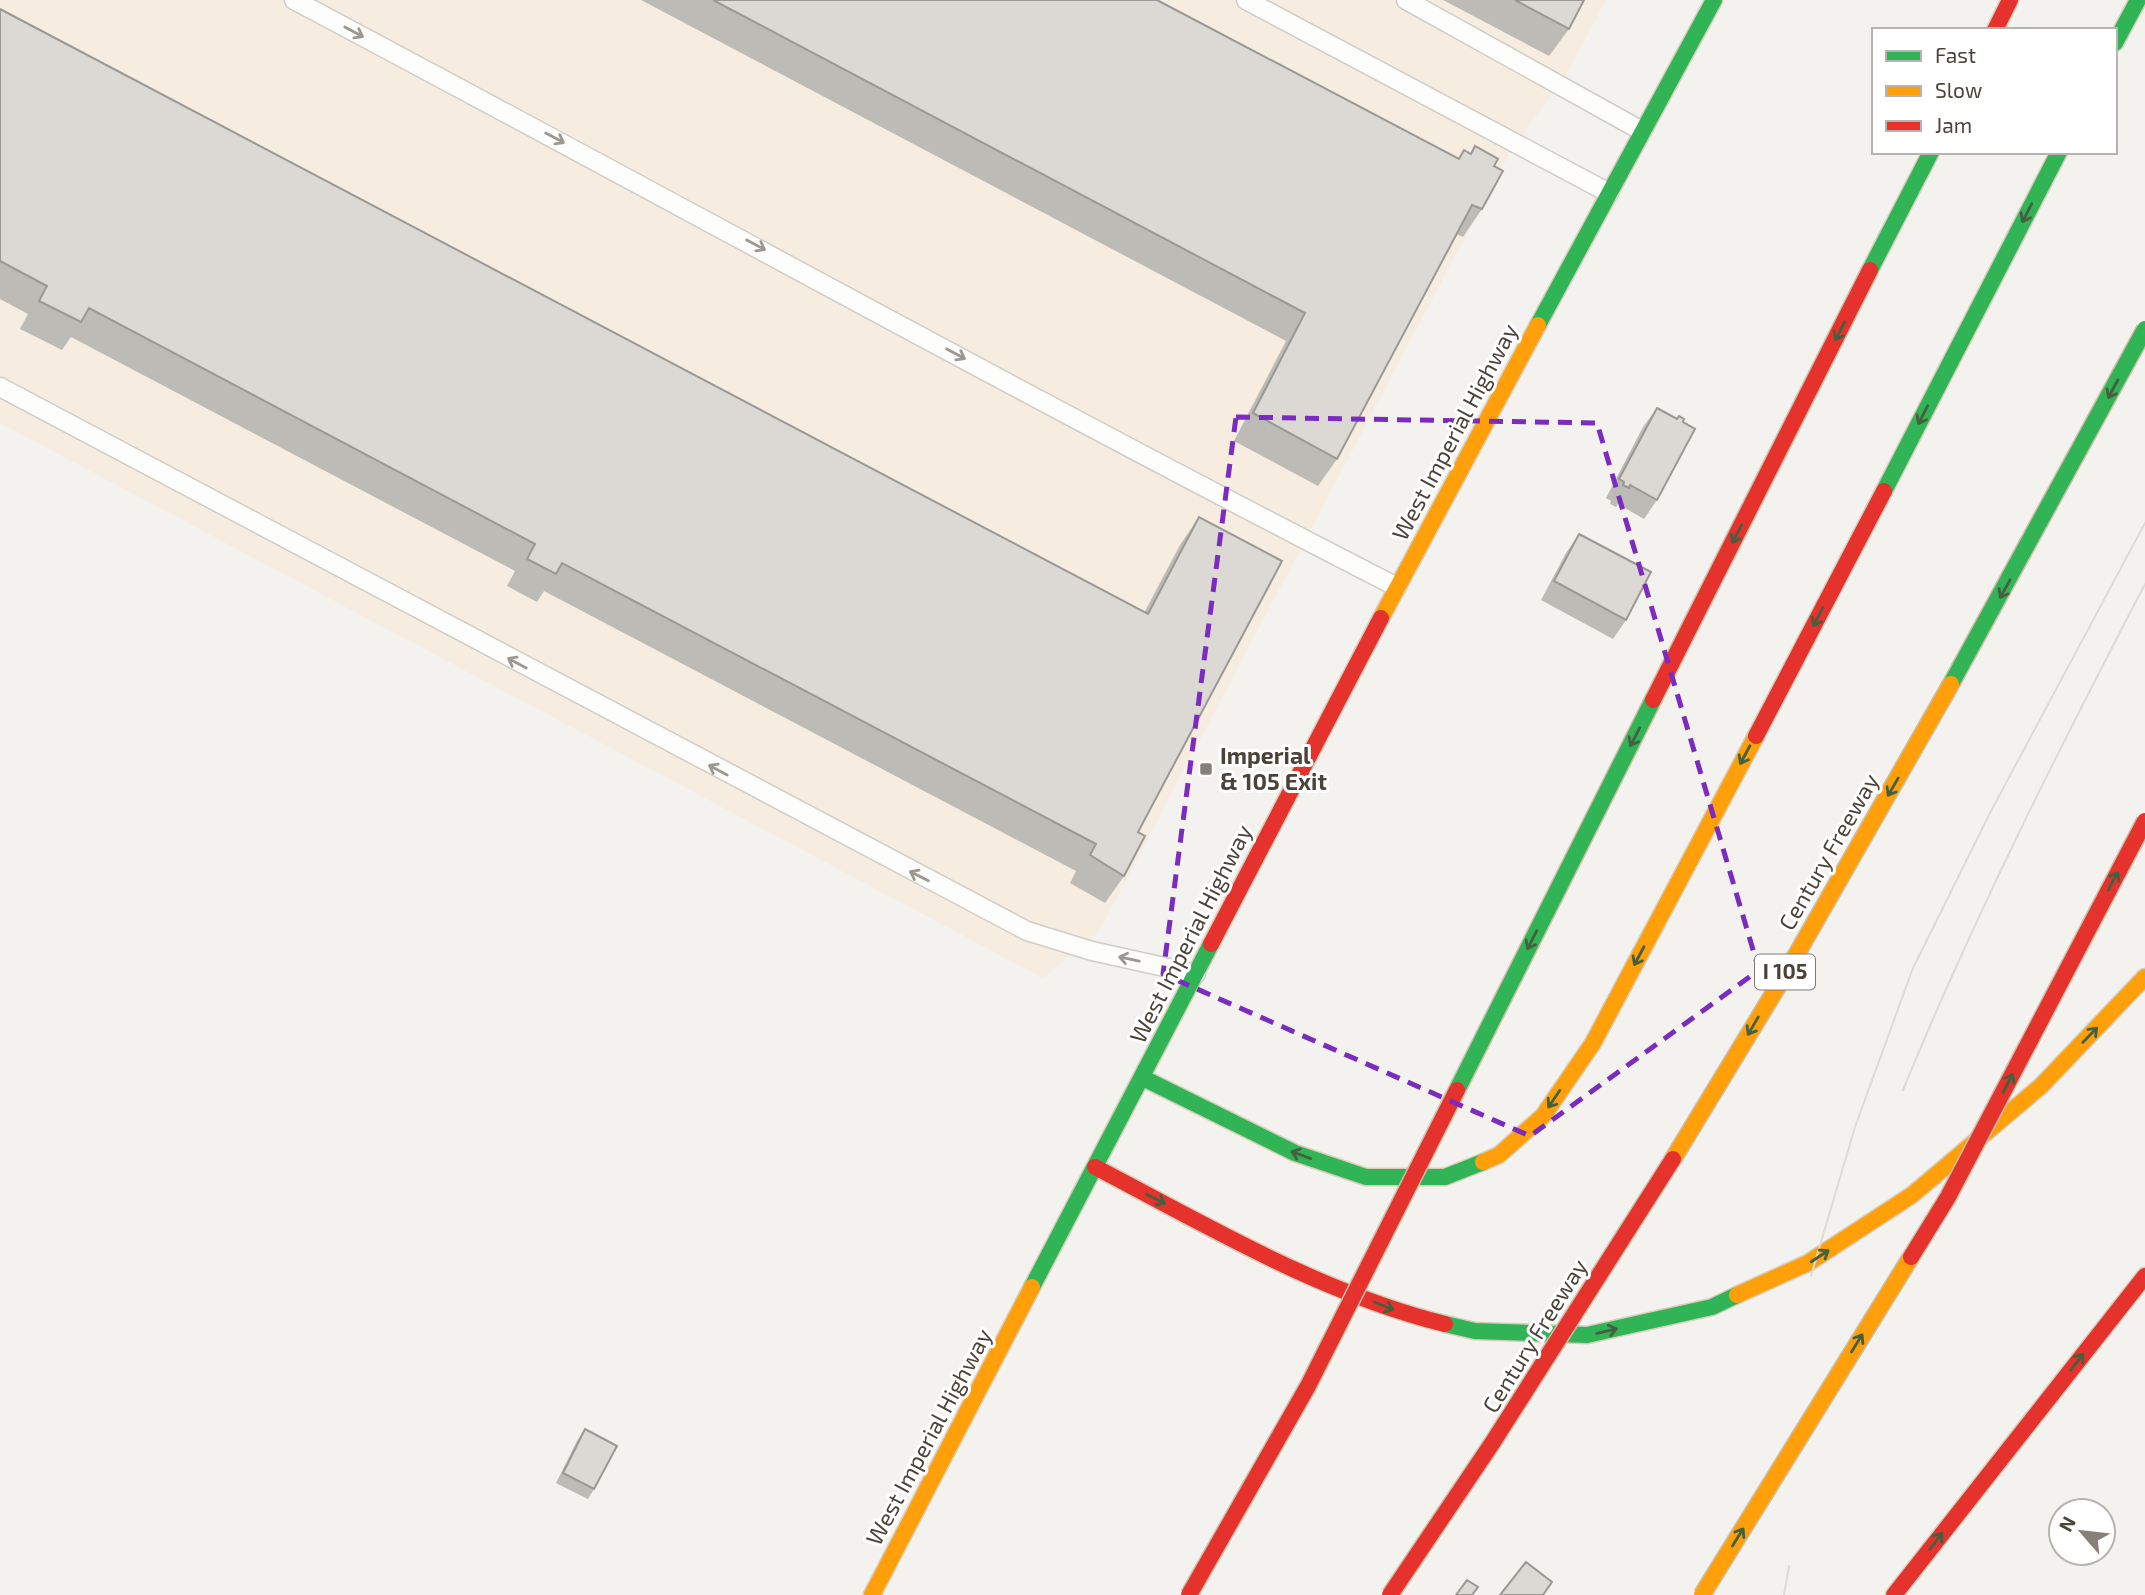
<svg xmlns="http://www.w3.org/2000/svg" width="2145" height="1595" viewBox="0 0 2145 1595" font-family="'Exo 2',sans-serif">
  <rect width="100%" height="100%" fill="#f3f2ee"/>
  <!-- commercial -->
  <path fill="#f6ede0" d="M0,0H1606L1568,72L1511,150L1098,933L1043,978L0,423Z"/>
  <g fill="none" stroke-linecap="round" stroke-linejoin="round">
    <defs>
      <path id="lane" d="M294,0C662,195 1026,397 1397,587
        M1246,0L1609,193
        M1406,0L1642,131
        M0,387L1027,931L1092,951L1196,974"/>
      <path id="fast" d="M2115,43L2138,0
        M1870,270L1931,152
        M1538,325L1714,0
        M1884,491L2059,152
        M1143,1078L1295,1153L1366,1177H1445L1483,1162
        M1032,1287L1211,944
        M1445,1324L1475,1331L1587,1335L1712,1307L1737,1295"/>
      <path id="slow" d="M1381,618L1538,325
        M1483,1162L1499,1155L1543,1116L1593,1043L1756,736
        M1737,1295L1808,1263L1912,1195L2041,1086L2145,977
        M872,1595L1032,1287"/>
      <path id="jam" d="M1995,30L2010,0
        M1756,736L1884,491
        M1211,944L1381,618
        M1095,1167C1208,1226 1320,1293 1445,1324
        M1894,1595L2145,1276"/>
    </defs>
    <!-- lane casing -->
    <use href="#lane" stroke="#d0cdc8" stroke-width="21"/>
    <!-- fast casing -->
    <use href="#fast" stroke="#d7ceba" stroke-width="19"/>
    <!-- slow casing -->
    <use href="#slow" stroke="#d7ceba" stroke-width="19"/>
    <!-- jam casing -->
    <use href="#jam" stroke="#d7ceba" stroke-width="19"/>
    <!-- lane -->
    <use href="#lane" stroke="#fdfdfc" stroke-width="18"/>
    <!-- fast -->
    <use href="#fast" stroke="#30b455" stroke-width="16"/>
    <!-- slow -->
    <use href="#slow" stroke="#ff9f0a" stroke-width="16"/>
    <!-- jam -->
    <use href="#jam" stroke="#e5322d" stroke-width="16"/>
    <!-- tram -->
    <path stroke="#dbdbda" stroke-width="2" d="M1903,1090C1974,917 2058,751 2145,584
      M1811,1276L1855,1127L1913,968L1990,813L2145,523
      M1784,1595L1789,1566"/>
    <defs>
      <path id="fast-bridge" d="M1951,684L2145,329
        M1457,1090L1653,700"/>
      <path id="slow-bridge" d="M1673,1159L1786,973L1951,684
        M1702,1595L1911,1257"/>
      <path id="jam-bridge" d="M1653,700L1870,270
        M1911,1257L1948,1197L2145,821
        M1189,1595L1308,1386L1457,1090
        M1390,1595L1493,1442L1673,1159"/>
    </defs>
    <!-- fast-bridge casing -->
    <use href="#fast-bridge" stroke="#cebfa7" stroke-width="19" stroke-linecap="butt"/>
    <!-- slow-bridge casing -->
    <use href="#slow-bridge" stroke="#cebfa7" stroke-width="19" stroke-linecap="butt"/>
    <!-- jam-bridge casing -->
    <use href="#jam-bridge" stroke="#cebfa7" stroke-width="19" stroke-linecap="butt"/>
    <!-- fast-bridge -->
    <use href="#fast-bridge" stroke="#30b455" stroke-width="16"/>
    <!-- slow-bridge -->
    <use href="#slow-bridge" stroke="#ff9f0a" stroke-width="16"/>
    <!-- jam-bridge -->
    <use href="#jam-bridge" stroke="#e5322d" stroke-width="16"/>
  </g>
  <!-- wall -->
  <path fill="#bdbbb6" d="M641,0H1157L1458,159L1464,150L1470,154L1475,146L1494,166L1482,209L1463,237L1456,234L1337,459L1318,486L1234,441L1286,341Z
    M1443,0H1584L1569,29L1549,56Z
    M0,9L1144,613L1180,545L1199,517L1138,832L1124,876L1105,903L1070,883L1076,871L544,591L537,602L507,586L515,571L71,337L62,350L20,329L28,314L0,299Z
    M1657,408L1683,422L1657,500L1644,519L1618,504L1616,507L1610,504L1611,501L1606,498L1643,427Z
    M1579,534L1626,620L1613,639L1541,600L1566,553Z
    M585,1429L594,1489L588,1499L556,1483L578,1439Z"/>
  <!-- building -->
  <path fill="#dcd9d4" stroke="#9a9894" stroke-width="2" d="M713,0H1157L1459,159L1464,150L1471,154L1475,146L1498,159L1494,166L1503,171L1482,209L1472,205L1337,459L1253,413L1305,313Z
    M1515,0H1584L1569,29Z
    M0,9L1148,614L1199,517L1282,561L1138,832L1145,836L1124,876L1090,855L1096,844L562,563L556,574L527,559L535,544L89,308L81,322L39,301L47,286L0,261Z
    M1657,408L1677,419L1679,416L1684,419L1683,422L1695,429L1657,500L1630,485L1629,488L1623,485L1624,482L1619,479Z
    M1579,534L1651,572L1626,620L1554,581Z
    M585,1429L617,1446L594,1489L563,1473Z
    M1526,1562L1552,1582L1543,1595H1500Z
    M1467,1580L1478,1587L1472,1595H1456Z"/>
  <!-- one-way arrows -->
  <defs><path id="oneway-shaft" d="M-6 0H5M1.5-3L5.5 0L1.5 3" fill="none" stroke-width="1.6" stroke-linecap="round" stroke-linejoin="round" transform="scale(1.75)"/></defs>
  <g stroke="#9c9790">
    <use href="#oneway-shaft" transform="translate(354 32) rotate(28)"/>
    <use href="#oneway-shaft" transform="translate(555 138) rotate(28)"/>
    <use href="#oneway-shaft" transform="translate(756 245) rotate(28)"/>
    <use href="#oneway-shaft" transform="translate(956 354) rotate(28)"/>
    <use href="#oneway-shaft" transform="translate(517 663) rotate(-152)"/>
    <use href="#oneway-shaft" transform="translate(718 770) rotate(-152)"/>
    <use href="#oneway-shaft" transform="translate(919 876) rotate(-153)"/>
    <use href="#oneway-shaft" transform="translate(1129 959) rotate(-168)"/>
  </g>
  <g stroke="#455f3f">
    <use href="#oneway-shaft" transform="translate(2027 213) rotate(117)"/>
    <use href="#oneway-shaft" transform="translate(1840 331) rotate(117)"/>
    <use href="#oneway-shaft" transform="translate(2113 389) rotate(118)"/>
    <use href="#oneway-shaft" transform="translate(1923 415) rotate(117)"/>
    <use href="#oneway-shaft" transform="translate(1737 534) rotate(117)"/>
    <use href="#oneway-shaft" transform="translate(2005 589) rotate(119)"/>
    <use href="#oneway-shaft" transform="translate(1818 617) rotate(117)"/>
    <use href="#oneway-shaft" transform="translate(1635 737) rotate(117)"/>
    <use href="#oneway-shaft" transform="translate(1745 755) rotate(118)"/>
    <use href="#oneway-shaft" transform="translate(1893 787) rotate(120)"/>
    <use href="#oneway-shaft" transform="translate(2113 881) rotate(-62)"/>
    <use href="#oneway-shaft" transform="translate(1532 940) rotate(117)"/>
    <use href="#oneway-shaft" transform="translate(1639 956) rotate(118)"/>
    <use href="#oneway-shaft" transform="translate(1753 1026) rotate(120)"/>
    <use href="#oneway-shaft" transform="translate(2090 1035) rotate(-46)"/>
    <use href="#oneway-shaft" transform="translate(2008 1083) rotate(-62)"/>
    <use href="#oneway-shaft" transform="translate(1554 1099) rotate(124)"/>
    <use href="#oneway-shaft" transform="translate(1301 1155) rotate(-160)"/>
    <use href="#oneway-shaft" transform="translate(1156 1199) rotate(27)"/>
    <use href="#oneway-shaft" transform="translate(1820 1256) rotate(-33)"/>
    <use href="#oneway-shaft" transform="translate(1384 1306) rotate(22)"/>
    <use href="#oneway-shaft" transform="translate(1607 1331) rotate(-13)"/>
    <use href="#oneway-shaft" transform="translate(1857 1343) rotate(-58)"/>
    <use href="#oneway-shaft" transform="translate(2077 1362) rotate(-52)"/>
    <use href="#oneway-shaft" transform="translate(1738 1537) rotate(-58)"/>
    <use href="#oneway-shaft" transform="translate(1936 1541) rotate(-52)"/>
  </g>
  <!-- marked area -->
  <path fill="none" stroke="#7b2cbf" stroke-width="5" stroke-dasharray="14 9" stroke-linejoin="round" d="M1236,417L1597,423L1759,970L1530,1136L1163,974Z"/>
  <!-- markers -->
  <rect fill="#868078" stroke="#fff" stroke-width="2.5" x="1199" y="762" width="14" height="14" rx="3.5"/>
  <g text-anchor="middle" stroke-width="6" stroke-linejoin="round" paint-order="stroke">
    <!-- shield labels -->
    <rect fill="#fff" stroke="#827b74" stroke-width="2" x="1755" y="954.5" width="60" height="35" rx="5"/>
    <g font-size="21" font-weight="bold" fill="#4c4338">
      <text x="1785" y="979">I 105</text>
    </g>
    <!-- street labels -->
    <g font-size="23" fill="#4c4338" stroke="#fff">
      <text transform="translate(1455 432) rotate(-62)" y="8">West Imperial Highway</text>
      <text transform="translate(1829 852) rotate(-60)" y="8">Century Freeway</text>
      <text transform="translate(1191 934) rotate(-63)" y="8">West Imperial Highway</text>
      <text transform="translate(1535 1336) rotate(-58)" y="8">Century Freeway</text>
      <text transform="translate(929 1437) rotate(-62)" y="8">West Imperial Highway</text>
    </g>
    <!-- poi labels -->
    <g font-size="23" font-weight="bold" fill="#4c4338" stroke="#fff" text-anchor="start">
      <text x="1220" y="764">Imperial<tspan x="1220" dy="26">&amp; 105 Exit</tspan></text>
    </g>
  </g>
  <!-- legend -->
  <rect x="1872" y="28" width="245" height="126" fill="#ffffff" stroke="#b7b4af" stroke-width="2"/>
  <rect x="1886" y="51" width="35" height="10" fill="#30b455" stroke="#b7b4af" stroke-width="2"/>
  <text x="1935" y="63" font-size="21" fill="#4c4338">Fast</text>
  <rect x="1886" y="86" width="35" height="10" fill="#ff9f0a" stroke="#b7b4af" stroke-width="2"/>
  <text x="1935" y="98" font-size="21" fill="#4c4338">Slow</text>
  <rect x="1886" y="121" width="35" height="10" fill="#e5322d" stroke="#b7b4af" stroke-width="2"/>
  <text x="1935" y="133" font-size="21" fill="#4c4338">Jam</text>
  <!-- north arrow -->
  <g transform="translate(2082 1532) rotate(298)"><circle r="33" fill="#ffffff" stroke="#b7b4af" stroke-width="2"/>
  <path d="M0-5L12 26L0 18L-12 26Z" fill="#868078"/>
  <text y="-10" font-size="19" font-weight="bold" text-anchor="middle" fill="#4c4338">N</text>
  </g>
</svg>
